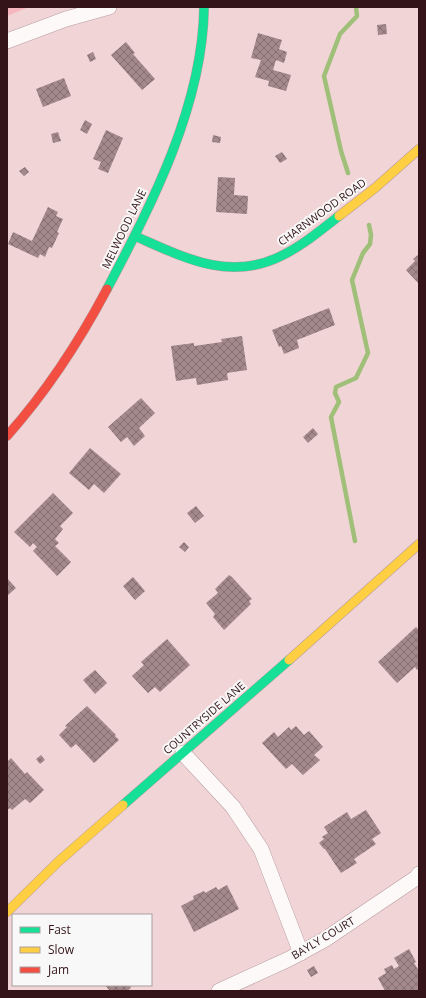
<svg xmlns="http://www.w3.org/2000/svg" width="426" height="998" viewBox="0 0 426 998" font-family="'Open Sans',sans-serif">
  <defs>
    <pattern id="building-cross-hatch" width="8" height="8" patternUnits="userSpaceOnUse"><rect width="8" height="8" fill="#a3898b"/><path d="M0 0l8 8M0 8l8-8" fill="none" stroke="#866f71"/></pattern>
  </defs>
  <rect width="100%" height="100%" fill="#f1d4d6"/>
  <!-- green -->
  <path fill="#f5b7bd" d="M7,7H29L7,16Z"/>
  <g fill="none" stroke-linecap="round" stroke-linejoin="round">
    <!-- stream -->
    <path stroke="#a0c07a" stroke-width="4.5" d="M348,173L341,151L324,76L340,34L357,16L356,7
      M355,541L331,417L339,402L335,393L336,387L356,378L368,353L352,280L363,253L370,244L371,235L369,225"/>
  </g>
  <!-- building -->
  <path fill="url(#building-cross-hatch)" d="M386,24L387,34L378,35L377,25Z
    M258,33L282,40L279,49L287,52L284,63L276,60L273,70L291,75L286,91L268,86L269,81L255,77L261,60L251,58Z
    M126,42L135,53L133,54L155,79L142,90L111,55Z
    M93,52L96,59L90,62L87,55Z
    M64,78L71,96L43,107L36,89Z
    M85,120L92,124L87,134L80,130Z
    M106,130L123,138L108,173L98,169L101,162L93,159Z
    M58,132L61,141L53,143L51,134Z
    M213,135L221,137L220,143L212,142Z
    M282,152L287,159L280,163L275,156Z
    M25,167L29,172L24,176L19,171Z
    M218,177L235,178L234,195L248,196L247,214L216,212Z
    M48,207L58,212L56,216L63,219L57,232L59,233L52,248L49,247L45,257L40,254L38,258L8,244L13,232L32,241Z
    M419,254V284L406,270L415,261L413,259Z
    M329,308L335,325L297,340L299,348L284,354L281,346L279,347L272,330Z
    M242,336L247,370L227,373L228,380L197,385L196,378L176,381L171,346L194,343V346L222,342L221,339Z
    M141,398L155,413L139,428L145,436L134,446L127,437L121,442L108,427Z
    M313,428L318,434L308,443L303,437Z
    M90,448L121,474L104,493L94,484L89,490L69,473Z
    M53,493L73,513L60,526L63,529L55,539L59,543L55,546L71,562L57,576L33,551L37,547L33,543L30,547L14,532Z
    M196,506L204,516L195,523L187,513Z
    M184,542L189,547L185,552L179,547Z
    M229,575L232,577L252,599L249,601L251,604L224,630L213,617L215,614L206,603L218,593L215,589Z
    M133,577L145,591L135,600L123,586Z
    M7,578L16,588L7,596Z
    M416,627L419,630V668L417,670L415,667L397,683L378,662Z
    M167,639L190,665L160,692L155,687L148,693L132,676L144,665L141,662Z
    M95,670L107,683L95,694L83,680Z
    M87,706L116,735L115,736L119,740L94,763L76,744L71,748L59,735L67,727L65,726Z
    M296,726L304,735L309,731L323,747L314,755L320,760L303,775L292,764L286,769L262,743L274,732L278,737L289,727L291,730Z
    M41,755L45,760L40,764L36,759Z
    M11,758L25,774L27,772L44,790L30,803L25,799L12,810L10,808L7,810V762Z
    M366,810L381,833L372,839L376,844L354,859L357,863L341,873L325,849H324L319,843L324,839L322,837L328,833L324,827L347,812L351,819Z
    M227,885L239,909L194,932L181,906L194,899L193,896L204,891L205,893L216,887L218,890Z
    M409,949L416,962L414,963L419,971V991H385L378,978L386,973L384,969L392,965L394,969L399,966L394,958Z
    M314,966L318,973L311,977L307,970Z
    M105,985H131L130,986L131,988L127,991H110Z"/>
  <g fill="none" stroke-linecap="round" stroke-linejoin="round">
    <defs>
      <path id="street" d="M7,41L66,19L109,7
        M183,753L233,807L261,849L301,953
        M219,991L289,959L324,940L416,878L419,874"/>
      <path id="fast" d="M135,236C183,257 229,282 281,256C302,246 321,230 339,216
        M107,289C152,204 203,105 204,7
        M123,805L289,660"/>
      <path id="slow" d="M339,216L375,188L419,149
        M289,660L419,544
        M7,912L59,861L123,805"/>
      <path id="jam" d="M7,436C47,391 79,342 107,289"/>
    </defs>
    <!-- street casing -->
    <use href="#street" stroke="#b89c9f" stroke-width="16"/>
    <!-- fast casing -->
    <use href="#fast" stroke="#b89c9f" stroke-width="10"/>
    <!-- slow casing -->
    <use href="#slow" stroke="#b89c9f" stroke-width="10"/>
    <!-- jam casing -->
    <use href="#jam" stroke="#b89c9f" stroke-width="10"/>
    <!-- street -->
    <use href="#street" stroke="#fdf9f9" stroke-width="15"/>
    <!-- fast -->
    <use href="#fast" stroke="#16e098" stroke-width="9"/>
    <!-- slow -->
    <use href="#slow" stroke="#ffcf43" stroke-width="9"/>
    <!-- jam -->
    <use href="#jam" stroke="#f24e42" stroke-width="9"/>
  </g>
  <g text-anchor="middle" stroke-width="4" stroke-linejoin="round" paint-order="stroke">
    <!-- street labels -->
    <g font-size="11" fill="#341418" stroke="#f8f8f8">
      <text transform="translate(322 212) rotate(-36)" y="4">CHARNWOOD ROAD</text>
      <text transform="translate(124 229) rotate(-64)" y="4">MELWOOD LANE</text>
      <text transform="translate(204 718) rotate(-41)" y="4">COUNTRYSIDE LANE</text>
      <text transform="translate(323 938) rotate(-31)" y="4">BAYLY COURT</text>
    </g>
  </g>
  <!-- border -->
  <rect width="426" height="998" fill="none" stroke="#341418" stroke-width="16"/>
  <!-- legend -->
  <rect x="12" y="914" width="140" height="72" fill="#f8f8f8" stroke="#aa9d9e"/>
  <rect x="20" y="927" width="20" height="6" fill="#16e098" stroke="#aa9d9e"/>
  <text x="48" y="934" font-size="12" fill="#341418">Fast</text>
  <rect x="20" y="947" width="20" height="6" fill="#ffcf43" stroke="#aa9d9e"/>
  <text x="48" y="954" font-size="12" fill="#341418">Slow</text>
  <rect x="20" y="967" width="20" height="6" fill="#f24e42" stroke="#aa9d9e"/>
  <text x="48" y="974" font-size="12" fill="#341418">Jam</text>
</svg>
